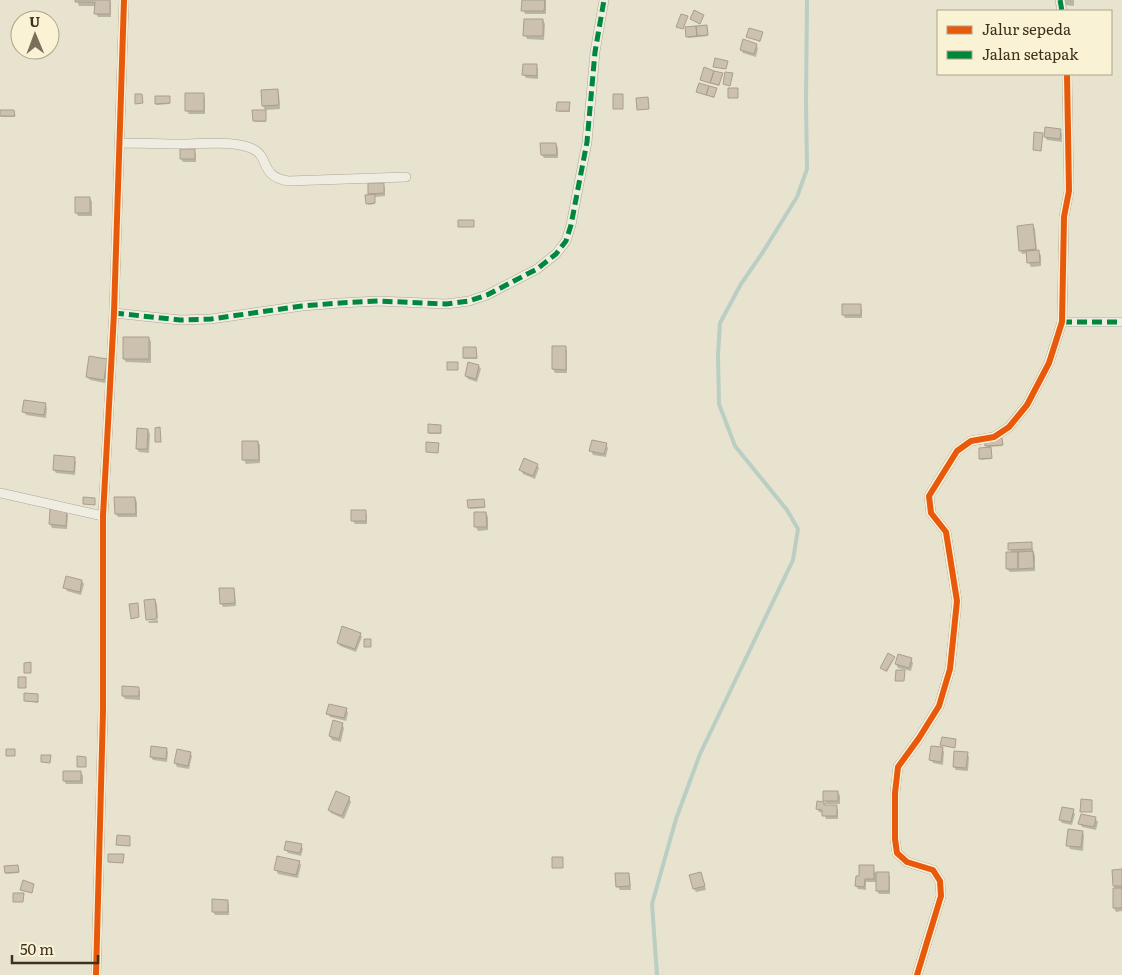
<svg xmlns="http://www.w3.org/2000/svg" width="1122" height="975" viewBox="0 0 1122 975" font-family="Literata,serif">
  <rect width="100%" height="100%" fill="#e8e3ce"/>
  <!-- shadow -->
  <path fill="#0003" fill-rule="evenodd" d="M77,0H110L111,3V17H98L96,14V6H79Z
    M523,0H546V14H525L523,10Z
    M1063,0H1074V6L1065,5Z
    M543,20L545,24L544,40L527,39L525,35Z
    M707,28L708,36L688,38V37L687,32Z
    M762,33L760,42L748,37Z
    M756,45L758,48L756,57L743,53L741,50Z
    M536,66L538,69V79L526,78L524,75Z
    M722,74L719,86L702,80Z
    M716,89L714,98L698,92Z
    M277,90L279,94L280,109L265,110L263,106L262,91Z
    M203,94L205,98V114H189L187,111Z
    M169,97L170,104L157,105L156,104Z
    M569,104L570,112H559L558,110Z
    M0,111H14L15,117H1Z
    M254,111L266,112V122H255Z
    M1060,130L1062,134V142L1047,140L1045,137Z
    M556,144L558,148V158H544L542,155Z
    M194,150L196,154V162H183L181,159Z
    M383,184L385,188V196L375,197V204L368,205L371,195L370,193Z
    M90,198L92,202V216H78L76,212Z
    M1033,226L1035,229L1037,252L1041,255V266L1031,267L1029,263L1028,253L1022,254L1020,250Z
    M860,305L862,309V318H845L843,314Z
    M149,338L151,342V363L126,362L124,359Z
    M565,347L567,351V373H555L553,369Z
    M476,348L477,359H465L464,358Z
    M106,360L108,364L105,383L90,380L87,377Z
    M479,366L481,369L477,382L468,379L466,376Z
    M45,404L47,408L46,418L26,415L24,412Z
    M441,426V434H430L429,433Z
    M148,430L150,434L149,453L139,452L137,449Z
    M1002,441V446L990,447L992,459L981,460L980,459L988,449L986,445Z
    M258,442L260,445V463L246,464L244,460Z
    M606,444L608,448L606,457L593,455L591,451Z
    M74,458L76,462L75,475L56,473L54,470Z
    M537,465L539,468L535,479L523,474L521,470Z
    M135,498L137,502V517H118L116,514Z
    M469,501H484L485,508L470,509Z
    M51,511L66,512L68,515L67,529L52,528L50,524Z
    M365,511L367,515V524H355L353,521Z
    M475,513H486L488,517V530L478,531L476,527Z
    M1031,543L1035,556V571L1010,572L1007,569L1012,553L1010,550Z
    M82,581L84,584L81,595L67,591L65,588Z
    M233,589L235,592L236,606L223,607L221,603Z
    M155,600L157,604L158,618L147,619Z
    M158,620V623H149L148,621Z
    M360,634L362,637L356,652L340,646L338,643Z
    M894,658V659L887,672L882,669L881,668Z
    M911,659L913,663L911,671L898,668L896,664Z
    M138,688L140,691V700L125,699L123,696Z
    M38,695V703L25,701Z
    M346,709L348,713L346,721L330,717L328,714Z
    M342,724L344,728L341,742L332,740L330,736Z
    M942,748L944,752L943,765L933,763L931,760Z
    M166,749L168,752L167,762L153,760L151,757Z
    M190,753L192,756L189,769L177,767L175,763Z
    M967,753L969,757L968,771L956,770L954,767Z
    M81,772L83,776V784H66L64,781Z
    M838,792L840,796V804H835L838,810V819H826L824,813L819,812L817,809L818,802L826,803L824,800ZM824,804H835V806H825Z
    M349,798L351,802L344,819L331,813L329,810Z
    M1073,811L1075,814L1072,825L1062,823L1060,820Z
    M1095,818L1098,822L1096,830L1082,827L1080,823Z
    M1082,832L1084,835L1083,851L1070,849L1068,845Z
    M301,845L303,849L301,856L288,853L286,850Z
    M299,862L301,865L298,878L278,874L276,870Z
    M18,866L19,873L6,874V873Z
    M873,866L875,873H888L890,877V894H879L877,891V882H866V890L858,889L856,886L861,877Z
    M1122,870V911L1116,912L1114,908L1116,890L1114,886Z
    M701,873L706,890L696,892L694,889Z
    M628,874L630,878L631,890H620L618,887Z
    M227,901L229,905V915H215L213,911Z"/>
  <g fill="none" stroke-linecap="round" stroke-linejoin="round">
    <!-- stream -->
    <path stroke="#bacec4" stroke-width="4" d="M657,975L652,904L676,819L700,754L793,560L798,529L787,510L735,446L719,404L718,355L720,323L741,284L763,252L797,197L807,169L806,101L807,0"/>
  </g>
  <!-- building -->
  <path fill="#ccc1ae" stroke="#a99e8d" d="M75,0H110V14H94L95,2H75Z
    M522,0H545L544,11H521Z
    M694,10L704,15L700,24L690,19Z
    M681,14L688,16L683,29L676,27Z
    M524,19H543V36H523Z
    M707,25L708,35L697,36L696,26Z
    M696,26L697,36L686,37L685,27Z
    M749,28L763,32L760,41L746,37Z
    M743,39L757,44L754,54L740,50Z
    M715,58L728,61L726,69L713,67Z
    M523,64H537V76L522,75Z
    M704,67L714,71L710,83L700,80Z
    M714,71L723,73L719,85L710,83Z
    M725,72L733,73L730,86L723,84Z
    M699,83L709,86L706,95L696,92Z
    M709,86L717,88L714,97L706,95Z
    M728,88H738V98H728Z
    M278,89L279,105L262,106L261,90Z
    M185,93H204V111H185Z
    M135,94H142L143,103L135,104Z
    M613,94H623V109H613Z
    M155,96H170V103L155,104Z
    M648,97L649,109L637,110L636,98Z
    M557,102H570L569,111H556Z
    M0,110H14L15,116H0Z
    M252,110H266V121H253Z
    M1045,127L1061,129L1060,139L1044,137Z
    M1034,132L1043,133L1041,151L1033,150Z
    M540,143H556L557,155H541Z
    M180,149H195V159H180Z
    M368,183H384V193L368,194Z
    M375,194V203L366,204L365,195Z
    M75,197H90V213H75Z
    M458,220H474V227H458Z
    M1033,224L1036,249L1019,251L1017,226Z
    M1039,250L1040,262L1027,263L1026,251Z
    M842,304H861V315H842Z
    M123,337H149V359H123Z
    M552,346H566V370L552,369Z
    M463,347H476L477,358H463Z
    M89,356L107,359L104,380L86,377Z
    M447,362H458V370H447Z
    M468,362L479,365L476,379L465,376Z
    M24,400L46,403L44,415L22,412Z
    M428,424L441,425V433H428Z
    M160,427L161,442H155V428Z
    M137,428L148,429L147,449H136Z
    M1002,438L1003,445L985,446L984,439Z
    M592,440L607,443L604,454L589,451Z
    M242,441H258L259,460H242Z
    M426,442L439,443L438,453L426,452Z
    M991,447L992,458L979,459V448Z
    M54,455L75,457L74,472L53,470Z
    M524,458L538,464L533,476L519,470Z
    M83,497L95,498V505L83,504Z
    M114,497H135L136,514H115Z
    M484,499L485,507L468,508L467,500Z
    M50,509L67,510L66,526L49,524Z
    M351,510H366V521H351Z
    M474,512H486L487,527H474Z
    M1032,542V549L1008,550V543Z
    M1033,551L1034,568L1018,569V552Z
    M1006,552H1018V569H1006Z
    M66,576L82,580L80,592L63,588Z
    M219,588H234L235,603L220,604Z
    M155,599L157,619L146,620L144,600Z
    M138,603L139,617L131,619L129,604Z
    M342,626L361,633L355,649L337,643Z
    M364,639H371V647H364Z
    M888,653L895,657L886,671L880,668Z
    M898,654L912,658L909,668L895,664Z
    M31,662V673H24V663Z
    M896,670H905L904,681H895Z
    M18,677H26V688H18Z
    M122,686L139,687V696H122Z
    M24,693L38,694V702L24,701Z
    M329,704L347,708L344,718L326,714Z
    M333,720L343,723L339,739L329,736Z
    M942,737L956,739L955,748L940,745Z
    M151,746L167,748L166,759L150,757Z
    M931,746L943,747L941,762L929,760Z
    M6,749H15V756H6Z
    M177,749L191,752L188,766L174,763Z
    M954,751L968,752L966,768L953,767Z
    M41,755H51L50,763L41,762Z
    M77,756L86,757V767H77Z
    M63,771H81V781H63Z
    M336,791L350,797L342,816L328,810Z
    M823,791H838V801H823Z
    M1081,799L1092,800V812H1080Z
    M817,801L824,802V805H837V816H822V810L816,809Z
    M1062,807L1074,809L1071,822L1059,820Z
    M1081,814L1096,817L1094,827L1078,824Z
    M1068,829L1083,831L1081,847L1066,846Z
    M117,835L130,836V846L116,845Z
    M286,841L302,844L300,853L284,850Z
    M108,854H124L123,863L108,862Z
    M277,856L300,861L296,875L274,870Z
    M552,857H563V868H552Z
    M18,865L19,872L5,873L4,866Z
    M859,865H874V879H865L864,887L855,886L856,876H859Z
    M1122,869V886H1113L1112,870Z
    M701,872L705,886L693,889L689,875Z
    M876,872H889V891H876Z
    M615,873H629L630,886L616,887Z
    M23,880L34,884L32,893L20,890Z
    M1113,888H1122V908H1113Z
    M13,893H24L23,902H13Z
    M212,899L228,900V912H212Z"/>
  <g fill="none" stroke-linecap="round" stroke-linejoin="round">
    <defs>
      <path id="street" d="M1060,0L1062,11
        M119,143C140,143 162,144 184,144C204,144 235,140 253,149C270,157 259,176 288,181L406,177
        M114,313L180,320L211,319L302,306L340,303L378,301L446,304L469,301L487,295L537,269L556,254L566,241L571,225L587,142L595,52L604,0
        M1062,322H1122
        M0,493L103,516
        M96,975L103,711V516L114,313L124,0
        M917,975L941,896L940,881L933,870L907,862L897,853L895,839V793L898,767L919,738L939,706L950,669L957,601L946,532L931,513L929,496L957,451L971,441L994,437L1009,427L1027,405L1049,363L1062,322L1064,217L1069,191L1067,74"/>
    </defs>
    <!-- street casing -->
    <use href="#street" stroke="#ada797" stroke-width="10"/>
    <!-- street -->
    <use href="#street" stroke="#efece1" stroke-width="9"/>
    <!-- quiet -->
    <path stroke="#00873e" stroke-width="5" stroke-dasharray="10 5" stroke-linecap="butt" d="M1060,0L1062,11
      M114,313L180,320L211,319L302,306L340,303L378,301L446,304L469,301L487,295L537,269L556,254L566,241L571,225L587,142L595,52L604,0
      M1062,322H1122"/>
    <defs>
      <path id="cycleway" d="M96,975L103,711V516L114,313L124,0
        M917,975L941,896L940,881L933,870L907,862L897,853L895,839V793L898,767L919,738L939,706L950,669L957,601L946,532L931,513L929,496L957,451L971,441L994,437L1009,427L1027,405L1049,363L1062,322L1064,217L1069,191L1067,74"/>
    </defs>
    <!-- cycleway casing -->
    <use href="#cycleway" stroke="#f9f2d4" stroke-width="9"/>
    <!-- cycleway -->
    <use href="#cycleway" stroke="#e8590c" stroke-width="6"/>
  </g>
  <!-- legend -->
  <rect x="937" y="10" width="175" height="65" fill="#f9f2d4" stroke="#aea48b"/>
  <rect x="947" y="26" width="25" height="8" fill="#e8590c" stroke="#aea48b"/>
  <text x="982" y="35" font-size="15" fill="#3d301d">Jalur sepeda</text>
  <rect x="947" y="51" width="25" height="8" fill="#00873e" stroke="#aea48b"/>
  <text x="982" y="60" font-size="15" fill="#3d301d">Jalan setapak</text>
  <!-- north arrow -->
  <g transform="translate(35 35) rotate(359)"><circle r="24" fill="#f9f2d4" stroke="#aea48b"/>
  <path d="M0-4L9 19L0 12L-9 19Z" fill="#796f5b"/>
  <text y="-8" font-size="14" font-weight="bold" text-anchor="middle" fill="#3d301d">U</text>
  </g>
  <!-- scale -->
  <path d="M12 955v8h86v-8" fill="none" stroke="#3d301d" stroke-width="2.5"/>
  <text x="20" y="955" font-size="15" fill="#3d301d" stroke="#f9f2d4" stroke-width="4" paint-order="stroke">50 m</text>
</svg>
